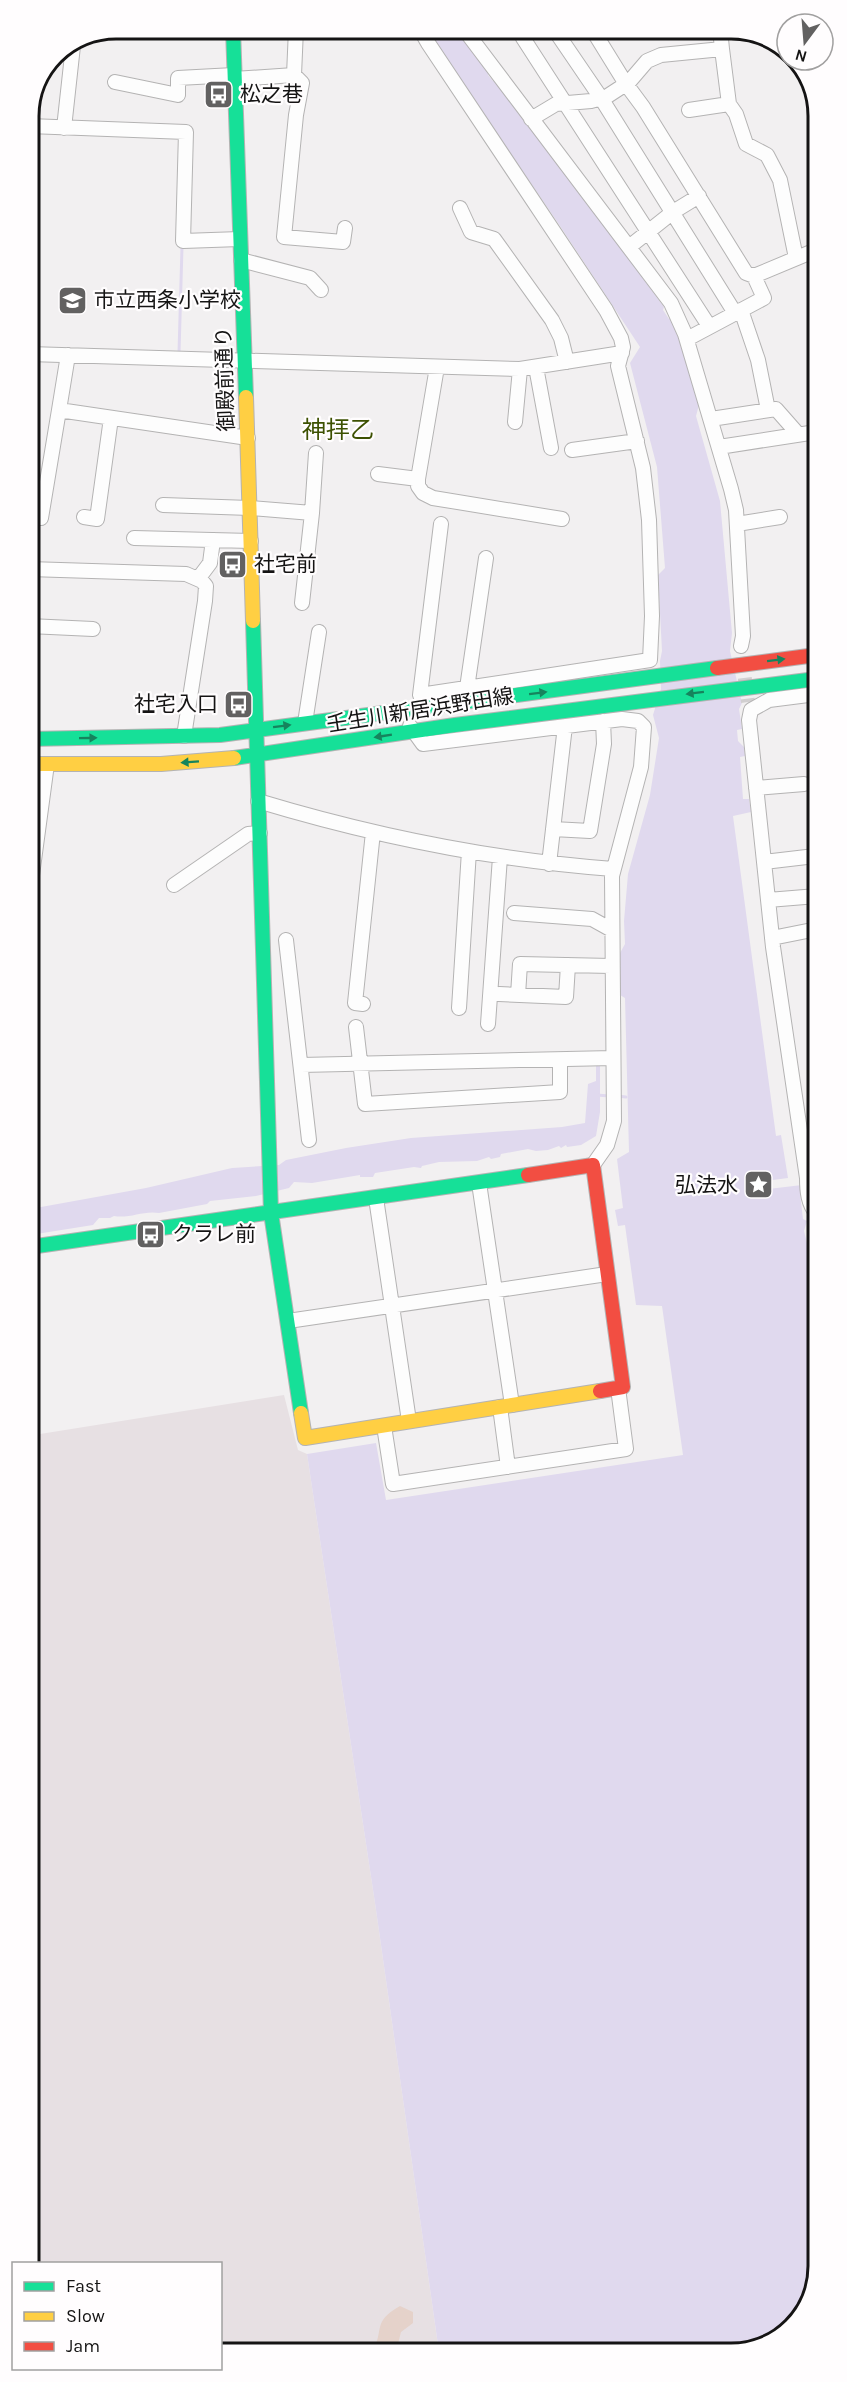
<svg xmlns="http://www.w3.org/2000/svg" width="847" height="2382" viewBox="0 0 847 2382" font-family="Karla,'Noto Sans JP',sans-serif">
  <rect width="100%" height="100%" fill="#f2f0f1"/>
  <!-- built -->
  <path fill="#e7e0e3" d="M30,1375L40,1434L284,1395L298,1450L307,1454L375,1903L439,2352L221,2353L220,2264L32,2263Z"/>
  <!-- forest -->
  <path fill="#e5d2ca" d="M400,2306L413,2312V2323L401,2332L396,2352H372C385,2331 371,2322 400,2306Z"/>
  <!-- water -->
  <path fill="#e0d9ee" d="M438,29H455L470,49L474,50L490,72L488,75L493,81L496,79L588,206L592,204L594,212L664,307L663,310L669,319L671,318L678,331L697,392L695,394L699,405L696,416L720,501L732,633L730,651L742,703L739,709L742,729L737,730L738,741L744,747L745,756L740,757L743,799H749L751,812L733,816L776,1136L781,1135L788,1178L765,1181L764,1178L747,1183L746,1187L749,1195L760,1190L802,1185L800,1194L803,1219L807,1221L804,1231L812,1263L817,1264L818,2266L800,2320L754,2350L439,2352L375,1903L307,1454L376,1443L386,1500L683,1455L662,1306L636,1305L625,1225L618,1226L615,1210L623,1208L617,1159L629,1152L625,998L620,995V953L625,944L624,921L628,874L650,795L659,738L653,715L661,689L660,661L662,651L658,575L665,568L657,467L630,363L640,347L558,223L431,37L430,32Z
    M596,1063H600V1112L596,1136L581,1145L567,1147L566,1145L561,1148L559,1146L548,1150L536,1151L528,1149L501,1154L500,1157L491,1159L489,1157L477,1161L439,1162L422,1166L421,1168L414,1167L375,1173L373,1177H360V1175L312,1183L294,1182L289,1188L256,1196L210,1201L207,1204L159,1213C144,1210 129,1219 114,1216L110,1218H99L93,1225L30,1235V1209L146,1188L232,1168L279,1165L286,1160L346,1148L411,1138L562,1127L585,1123L588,1084L596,1081Z"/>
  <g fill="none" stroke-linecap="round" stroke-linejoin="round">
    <!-- stream -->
    <path stroke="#e0d9ee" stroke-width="3" d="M179,353L182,247
      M596,1095L610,1096
      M617,1096L626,1097"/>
    <!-- street-tunnel -->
    <path stroke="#d1cfd0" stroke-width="14" stroke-dasharray="14 7" stroke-linecap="butt" d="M742,657L748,702"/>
    <defs>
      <path id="street" d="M420,29L428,43L606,310L621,338L623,347L618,366L643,468L649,520L652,616L650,660L420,695L441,524
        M464,29L671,303L685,334L731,489L736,510L743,636L741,646
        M520,29L523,38L709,326
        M554,29L601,98L735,313
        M592,29L626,84L643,107L746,273L754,276
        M722,49L729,104L736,114L746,144L767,155L780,180L796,258
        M294,75L296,29
        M234,79L294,75L302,83L296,115L284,237L343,242L345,228
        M115,82L178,95V78L234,75
        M689,110L729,104
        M531,119L556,104L591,101L606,97L629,82L647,61L661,55L722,49L720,29
        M29,126L186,132L183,241L240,239
        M64,128L73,46
        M460,208L471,232L494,239L552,320L561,338L567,362
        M629,247L673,212L699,196
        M241,260L310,278L321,290
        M741,310L758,360L768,410
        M687,339L764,298L754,276L816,250
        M29,354L520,369L622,353
        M68,355L59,410L248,438
        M437,367L418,479V486L423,493L433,498L562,519
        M536,367L551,448
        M711,419L776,409L798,434
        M515,422L520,369
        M719,447L816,432
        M572,450L637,441
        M378,474L418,479
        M163,505L250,508L312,513
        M84,517L97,519L111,418
        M41,518L59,410
        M737,524L780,517
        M134,538L251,541
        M29,569L186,574L202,581L206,586L205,601L184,736
        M198,579L210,563L213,540
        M302,603L312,513L316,453
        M29,626L93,629
        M467,688L486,558
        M816,694L769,700L751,710L749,720L773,947L807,1178C807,1191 808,1204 817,1214
        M305,723L319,632
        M410,726L423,744L622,719L638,721L644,727L641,767L612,876L614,1121L607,1145L593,1165
        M756,788L804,784
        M258,801C374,836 492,860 613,869
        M553,829L590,831L604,744L603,721
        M764,862L815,856
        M549,864L565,726
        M174,885L248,834L260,833
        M30,890L47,764
        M768,900L817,896
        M514,913L592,919L610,929
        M772,938L817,929
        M286,940L309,1140
        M499,994L566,997L568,965
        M518,995L520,964L611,966
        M363,1004L355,1003L373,832
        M459,1008L469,851
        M488,1024L500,857
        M356,1027L365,1104L560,1092V1060
        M301,1065L613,1058
        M479,1183L512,1405
        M376,1198L409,1421
        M288,1321L607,1274
        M500,1407L508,1467
        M384,1426L393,1484L626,1449L618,1388"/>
      <path id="fast" d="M233,29L246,397
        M253,621L271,1213L301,1413
        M30,739L220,735L717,668
        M234,758L455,725L816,679
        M30,1247L528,1175"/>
      <path id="slow" d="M246,397L253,621
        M30,764H161L234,758
        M301,1413L305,1438L600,1391"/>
      <path id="jam" d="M717,668L816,655
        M528,1175L593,1165L623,1387L600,1391"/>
    </defs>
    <!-- street casing -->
    <use href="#street" stroke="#b4b3b3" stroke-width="16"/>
    <!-- fast casing -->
    <use href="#fast" stroke="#b4b3b3" stroke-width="16"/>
    <!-- slow casing -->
    <use href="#slow" stroke="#b4b3b3" stroke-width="16"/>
    <!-- jam casing -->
    <use href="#jam" stroke="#b4b3b3" stroke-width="16"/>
    <!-- street -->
    <use href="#street" stroke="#fdfdfd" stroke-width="14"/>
    <!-- fast -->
    <use href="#fast" stroke="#16e098" stroke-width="14"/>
    <!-- slow -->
    <use href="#slow" stroke="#ffcf43" stroke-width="14"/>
    <!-- jam -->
    <use href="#jam" stroke="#f24e42" stroke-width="14"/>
  </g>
  <!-- one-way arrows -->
  <defs><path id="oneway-solid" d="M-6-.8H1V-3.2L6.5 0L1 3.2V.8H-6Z" transform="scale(1.5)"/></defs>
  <g fill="#16845d">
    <use href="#oneway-solid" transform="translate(776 660) rotate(-7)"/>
    <use href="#oneway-solid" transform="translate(538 693) rotate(-7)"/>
    <use href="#oneway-solid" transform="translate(695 693) rotate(173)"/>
    <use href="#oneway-solid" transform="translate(282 726) rotate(-7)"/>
    <use href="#oneway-solid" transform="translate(383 736) rotate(171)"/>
    <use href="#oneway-solid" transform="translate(88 738) rotate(-1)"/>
    <use href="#oneway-solid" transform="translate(190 762) rotate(176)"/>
  </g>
  <!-- icons -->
  <defs>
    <symbol id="bus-square" viewBox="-11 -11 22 22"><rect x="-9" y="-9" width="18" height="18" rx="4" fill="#626161" stroke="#fffdfe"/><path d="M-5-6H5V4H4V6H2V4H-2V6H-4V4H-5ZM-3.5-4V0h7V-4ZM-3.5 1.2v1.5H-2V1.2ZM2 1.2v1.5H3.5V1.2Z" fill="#fff"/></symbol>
    <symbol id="school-square" viewBox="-11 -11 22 22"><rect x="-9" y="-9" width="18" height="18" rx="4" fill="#626161" stroke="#fffdfe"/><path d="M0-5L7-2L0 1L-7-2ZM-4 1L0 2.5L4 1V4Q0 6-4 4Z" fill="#fff"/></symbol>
    <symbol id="sight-square" viewBox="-11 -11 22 22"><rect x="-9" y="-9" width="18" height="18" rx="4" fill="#626161" stroke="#fffdfe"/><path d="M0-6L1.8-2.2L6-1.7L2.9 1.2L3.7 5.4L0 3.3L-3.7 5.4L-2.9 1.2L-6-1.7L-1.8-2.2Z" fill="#fff"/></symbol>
  </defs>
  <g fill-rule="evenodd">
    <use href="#bus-square" x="202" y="78" width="33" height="33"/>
    <use href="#school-square" x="56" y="284" width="33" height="33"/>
    <use href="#bus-square" x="216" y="548" width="33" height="33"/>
    <use href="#bus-square" x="222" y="688" width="33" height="33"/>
    <use href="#sight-square" x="742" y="1168" width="33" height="33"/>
    <use href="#bus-square" x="134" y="1218" width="33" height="33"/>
  </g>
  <g text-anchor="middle" stroke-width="4.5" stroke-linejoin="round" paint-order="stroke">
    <!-- poi labels -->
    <g font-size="21" fill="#151414" stroke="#fffdfe" text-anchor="start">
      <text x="240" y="101">松之巷</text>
      <text x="94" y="307">市立西条小学校</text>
      <text x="254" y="571">社宅前</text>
      <text x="218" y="711" text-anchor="end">社宅入口</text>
      <text x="738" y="1192" text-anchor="end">弘法水</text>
      <text x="172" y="1241">クラレ前</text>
    </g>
    <!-- street labels -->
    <g font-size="21" fill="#151414" stroke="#fffdfe">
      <text transform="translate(225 379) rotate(-92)" y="7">御殿前通り</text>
      <text transform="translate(420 710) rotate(-9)" y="7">壬生川新居浜野田線</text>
    </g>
    <!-- quarter labels -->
    <g font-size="24" fill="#3d5102" stroke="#fffdfe">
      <text x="338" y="438">神拝乙</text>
    </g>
  </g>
  <!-- crop -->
  <path d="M0 0H847V2382H0ZM116 39H731A77 77 0 0 1 808 116V2266A77 77 0 0 1 731 2343H116A77 77 0 0 1 39 2266V116A77 77 0 0 1 116 39Z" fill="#fffdfe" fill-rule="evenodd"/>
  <path fill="none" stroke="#151414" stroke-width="3" d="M116 39H731A77 77 0 0 1 808 116V2266A77 77 0 0 1 731 2343H116A77 77 0 0 1 39 2266V116A77 77 0 0 1 116 39Z"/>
  <!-- legend -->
  <rect x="12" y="2262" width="210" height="108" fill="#fffdfe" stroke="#a1a0a0" stroke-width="1.5"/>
  <rect x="24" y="2282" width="30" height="9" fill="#16e098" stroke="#a1a0a0" stroke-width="1.5"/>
  <text x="66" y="2292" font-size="18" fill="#151414">Fast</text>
  <rect x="24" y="2312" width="30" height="9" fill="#ffcf43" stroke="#a1a0a0" stroke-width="1.5"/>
  <text x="66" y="2322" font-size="18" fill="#151414">Slow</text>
  <rect x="24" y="2342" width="30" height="9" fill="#f24e42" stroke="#a1a0a0" stroke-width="1.5"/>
  <text x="66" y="2352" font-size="18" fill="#151414">Jam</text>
  <!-- north arrow -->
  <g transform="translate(805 42) rotate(196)"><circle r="28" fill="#fffdfe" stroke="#a1a0a0" stroke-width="1.5"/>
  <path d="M0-4.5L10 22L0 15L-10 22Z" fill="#626161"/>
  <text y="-9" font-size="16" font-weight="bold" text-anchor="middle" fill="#151414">N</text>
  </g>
</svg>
